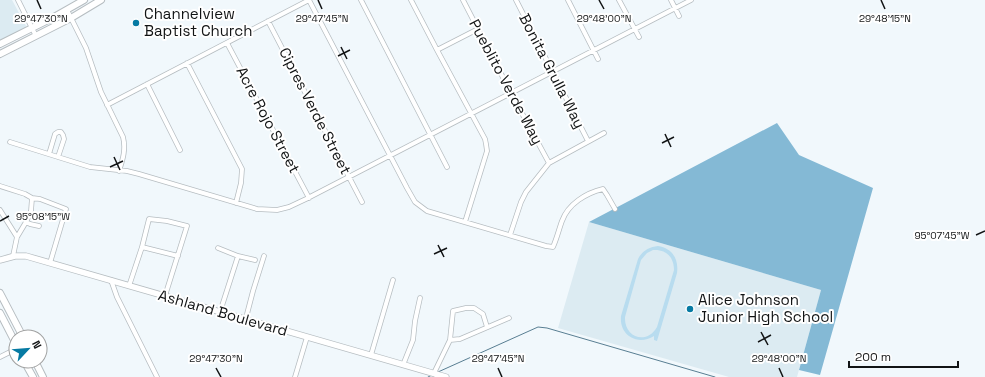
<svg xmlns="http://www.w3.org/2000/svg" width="985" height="377" viewBox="0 0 985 377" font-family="'Space Grotesk',sans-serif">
  <rect width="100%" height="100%" fill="#f1f8fc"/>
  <!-- built -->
  <path fill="#dcebf2" d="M0,0H12L26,26L25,28L0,41Z
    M589,222L821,290L797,377H729L558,328Z"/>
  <!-- green -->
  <path fill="#b8dcef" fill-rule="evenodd" d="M658,246C672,248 679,259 677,273L657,341L654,340V336C638,346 619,336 621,316L638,259C642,251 649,247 658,246ZM653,250C666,249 674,257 674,270L657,327C647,345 624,338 625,317L641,260L647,253Z"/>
  <!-- forest -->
  <path fill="#84b9d5" d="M777,123L799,155L873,188L820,375L799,370L821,290L589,222Z"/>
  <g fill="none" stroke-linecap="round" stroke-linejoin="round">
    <!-- stream -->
    <path stroke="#587e92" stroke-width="1" d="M438,372L538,327L547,328L715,377
      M428,377L432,375"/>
    <defs>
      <path id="minor" d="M18,0L36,36
        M309,0L407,188L415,202L427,211L546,246L553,247C557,238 559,229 562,221C568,204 586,193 603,189L607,195L615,209
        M361,0L447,167
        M411,0L437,50L485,139L486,144L487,151L465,222
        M463,0L511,93L549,163
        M516,0L588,141
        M568,0L598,59
        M619,0L639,37
        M671,0L679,16
        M67,10L86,48L101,92L123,137C126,149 123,159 119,171
        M268,21L362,202
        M227,43L309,198
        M437,50L478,29
        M187,63L242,169L241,183L236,203
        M147,84L180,150
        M107,105L309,0
        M10,142L90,167L127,171L139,174L257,209L277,210L289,207L306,199L691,0
        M49,154L55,134L58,132H61L63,135L64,139L58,157
        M0,186L25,194L32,198L40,199L66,209L50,263
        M0,210L17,237
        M26,222L30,224L39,226
        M510,235L521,202L526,192L549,163L604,133
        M142,247L178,256
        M218,248L238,256L255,260
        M13,256L17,237L26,222L31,211L32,198
        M111,280L117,297L157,377
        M129,286L142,247L149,219L167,221L187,226L165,296
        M220,312L238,256
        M245,319L247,314L253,291L264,256
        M450,340L460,339L509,318
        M371,355L393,280
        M0,357L16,349
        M403,365L413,340L415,321L420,298
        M436,375L435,374V371L450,340L453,311L466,308H474L483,314L487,327
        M295,377L307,337"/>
      <path id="tertiary" d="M0,260L15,256H26L446,377"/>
      <path id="secondary" d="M0,44L54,17L84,0
        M0,54L71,18L101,0
        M0,293L23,337
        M0,313L16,344
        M24,361L33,377
        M35,361L43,377"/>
    </defs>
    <!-- minor casing -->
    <use href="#minor" stroke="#b6bdc1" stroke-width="5.5"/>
    <!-- tertiary casing -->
    <use href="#tertiary" stroke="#b6bdc1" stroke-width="7"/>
    <!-- secondary casing -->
    <use href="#secondary" stroke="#b6bdc1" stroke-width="8"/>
    <!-- minor -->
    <use href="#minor" stroke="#fff" stroke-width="4"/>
    <!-- tertiary -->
    <use href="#tertiary" stroke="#fff" stroke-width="5.5"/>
    <!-- secondary -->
    <use href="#secondary" stroke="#fff" stroke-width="6"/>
  </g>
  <!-- ticks -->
  <path fill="none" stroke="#121415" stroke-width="1.5" d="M37,0L41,9M318,0L322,9M599,0L604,9M881,0L885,9M341,47L347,59M338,56L350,50M665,134L671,147M662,143L674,137M114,157L120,170M110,167L123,161M0,221L9,216M976,235L985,231M438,245L444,257M434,254L447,248M761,332L768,345M758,342L771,335M216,368L221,377M498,368L502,377M779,368L783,377"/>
  <!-- markers -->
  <g fill="#067aa3" stroke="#fff" stroke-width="1.5">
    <circle cx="136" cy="23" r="4"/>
    <circle cx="690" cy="309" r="4"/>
  </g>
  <g text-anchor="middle" stroke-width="4" stroke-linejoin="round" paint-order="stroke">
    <!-- poi labels -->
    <g font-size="15" fill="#121415" stroke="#fff" text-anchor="start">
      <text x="144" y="19">Channelview<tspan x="144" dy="17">Baptist Church</tspan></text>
      <text x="698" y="305">Alice Johnson<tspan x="698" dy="17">Junior High School</tspan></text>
    </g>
    <!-- street labels -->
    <g font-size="15" fill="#121415" stroke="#fff">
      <text transform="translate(552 71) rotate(63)" y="5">Bonita Grulla Way</text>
      <text transform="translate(506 82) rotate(62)" y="5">Pueblito Verde Way</text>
      <text transform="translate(315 111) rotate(63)" y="5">Cipres Verde Street</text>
      <text transform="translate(268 120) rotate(62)" y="5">Acre Rojo Street</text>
      <text transform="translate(223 313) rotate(16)" y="5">Ashland Boulevard</text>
    </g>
  </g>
  <g font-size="10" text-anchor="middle" fill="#121415" stroke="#fff" stroke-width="4" stroke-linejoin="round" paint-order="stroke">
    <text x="41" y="22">29°47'30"N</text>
    <text x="322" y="22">29°47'45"N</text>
    <text x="885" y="22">29°48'15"N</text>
    <text x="604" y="22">29°48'00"N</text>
    <text x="43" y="220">95°08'15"W</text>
    <text x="942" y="239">95°07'45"W</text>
    <text x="216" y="362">29°47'30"N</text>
    <text x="498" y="362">29°47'45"N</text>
    <text x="779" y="362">29°48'00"N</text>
  </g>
  <!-- north arrow -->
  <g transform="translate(28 349) rotate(64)"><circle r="19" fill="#ffffff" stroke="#a0a1a1"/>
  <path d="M0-3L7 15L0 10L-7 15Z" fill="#067aa3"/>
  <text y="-6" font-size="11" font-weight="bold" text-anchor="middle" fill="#121415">N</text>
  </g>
  <!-- scale -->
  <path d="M849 361v6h109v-6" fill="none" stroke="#121415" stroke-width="2"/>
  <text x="855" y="361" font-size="12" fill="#121415" stroke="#ffffff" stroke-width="3" paint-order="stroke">200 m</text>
</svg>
